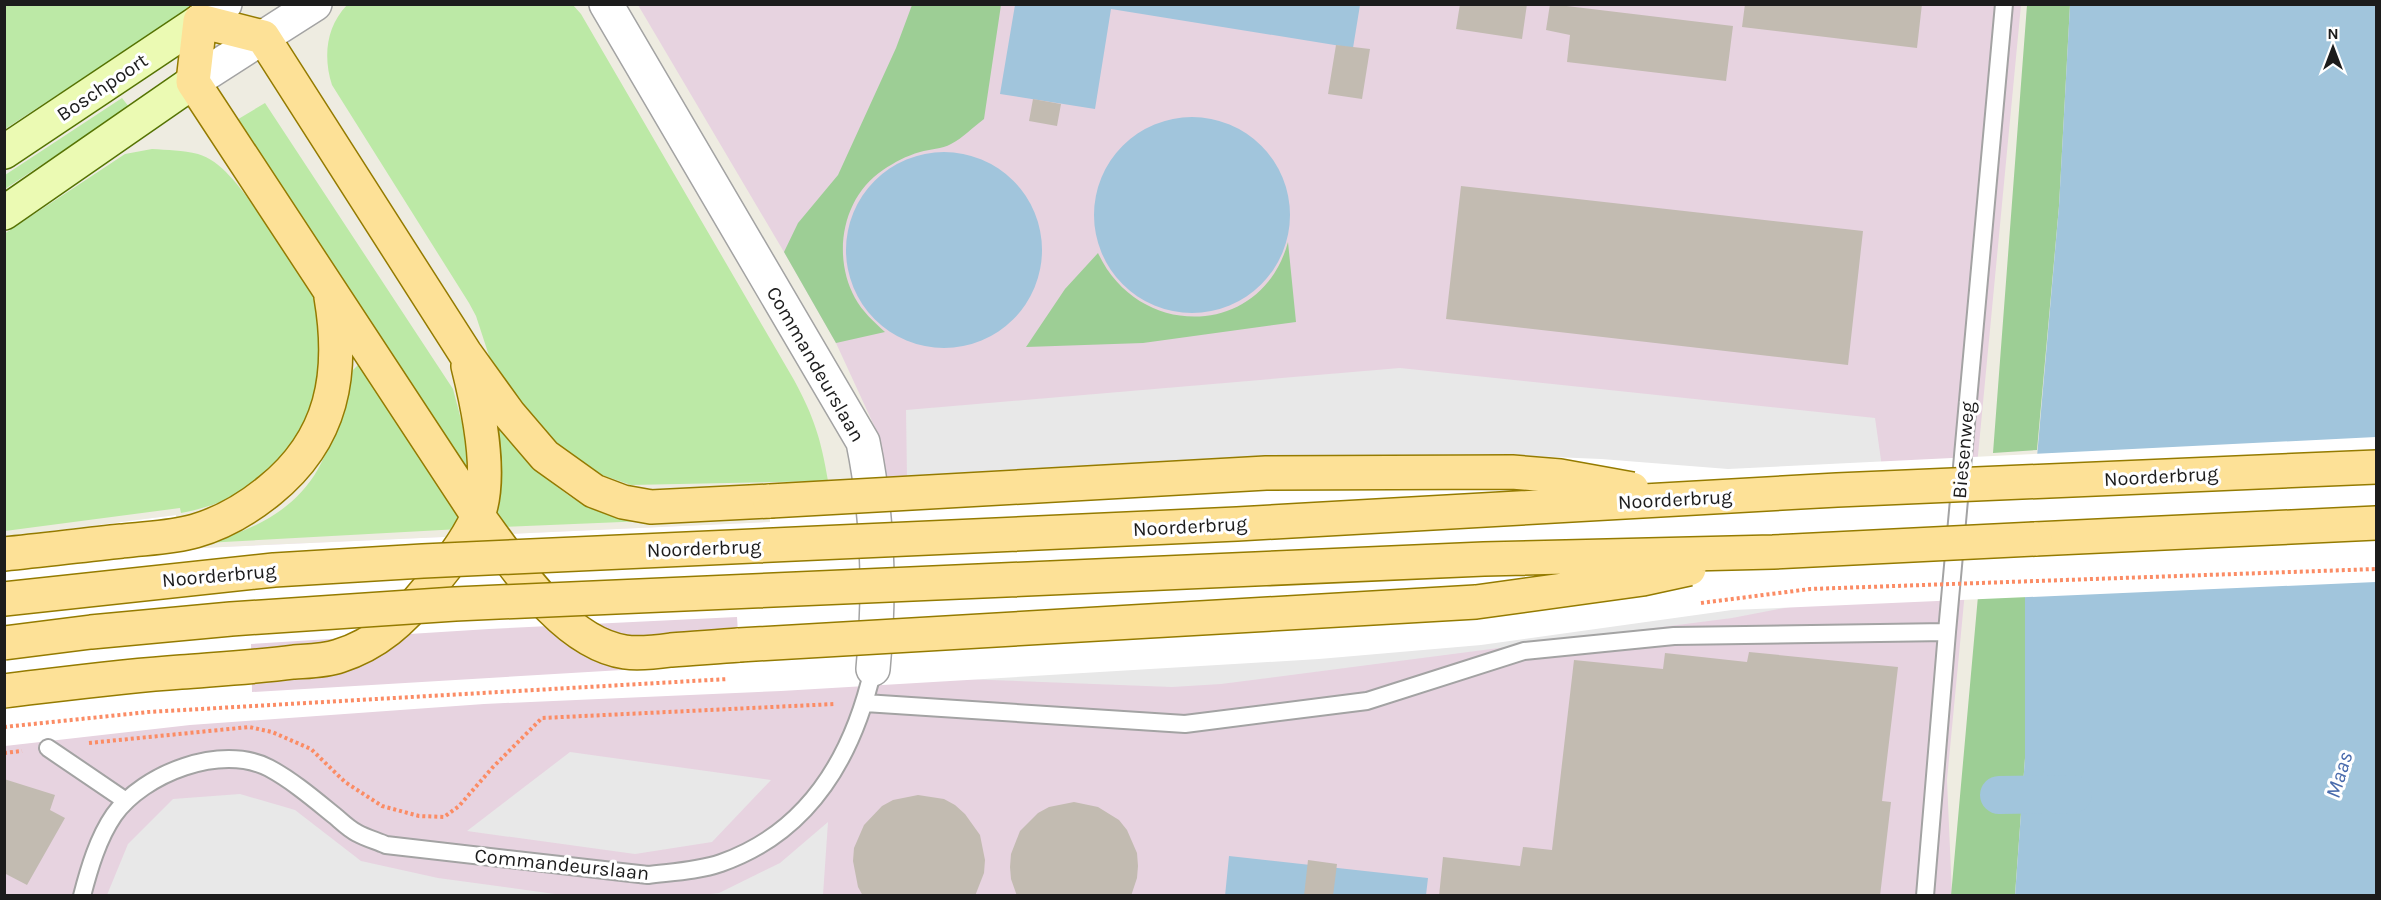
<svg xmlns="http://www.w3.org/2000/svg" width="2381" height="900" viewBox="0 0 2381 900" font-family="Karla,sans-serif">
  <rect width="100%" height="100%" fill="#eeece1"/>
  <!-- industrial -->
  <path fill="#e7d3e0" d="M638,5H2021L1947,780L1952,895H5L4,537L176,515L179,549L770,522V491L883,484L877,432L836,343L784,252Z"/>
  <!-- grass -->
  <path fill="#bce9a6" d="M5,5H195L5,129Z
    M347,5H573L581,14L794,380C814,417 821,439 828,481L631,485L602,475L572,457L537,429L494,371L476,316L469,303L332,85C323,57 326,27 347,5Z
    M122,98L129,107L5,189V175Z
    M265,103L453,389L467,442L470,485L235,121Z
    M152,149C167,150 183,150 198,154C227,162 252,205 269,228C280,244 303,272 311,288C318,305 319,329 319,347C319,436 270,497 181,513L180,508L5,531L4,234L125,154Z
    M358,365H362L464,519L460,529L205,543C249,532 294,512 318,469C335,440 341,405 350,373Z
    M494,420C524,456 558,498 604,513C617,517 632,519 646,521L503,527L494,517Z"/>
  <!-- forest -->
  <path fill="#9dce95" d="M912,5H1001L984,119C973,127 963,138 951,144C942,149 930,149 920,152C906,156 895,162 883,170C842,197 832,256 855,298C862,311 874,322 885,332L836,343L784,252L798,223L838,175L896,48Z
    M2027,5H2070L2059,206L2037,450L1993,453Z
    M1288,242L1296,322L1143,343L1026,347L1065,289L1098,253C1139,341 1262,338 1288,242Z
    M2025,594V758L2015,895L1951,896L1978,596Z"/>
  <!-- parking -->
  <path fill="#e8e8e8" d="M1400,368L1875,418L1899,586L1732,618L1221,684L1172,687L910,677L906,410Z
    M570,752L771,780L712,842L635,854L467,831Z
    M240,794L295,810L361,861L438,878L562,895H107L128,844L173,799Z
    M828,822L823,895H701L719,893L780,863Z"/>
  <!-- water -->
  <path fill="#a1c5dc" d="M1015,5H1360L1353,48L1111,9L1095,109L1000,94Z
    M2070,5H2376V895L2015,896L2025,758V594L2059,206Z
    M1094 215a98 98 0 1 1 196 0a98 98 0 1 1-196 0Z
    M846 250a98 98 0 1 1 196 0a98 98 0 1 1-196 0Z
    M1229,856L1428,878L1426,895L1225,896Z"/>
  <!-- pier -->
  <path fill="#fff" fill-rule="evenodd" d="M2376,437V582L1732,610L1481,645L1319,659L781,691L484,704L190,725L5,746L4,537L176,515L179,549L770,522V491L1324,457L1479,454L1601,459L1728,469ZM737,617L740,663L252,692L251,644L489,629Z"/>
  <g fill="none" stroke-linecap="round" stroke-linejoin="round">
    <!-- canal -->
    <path stroke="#a1c5dc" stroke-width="38" d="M1999,795L2073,794"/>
  </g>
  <!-- building -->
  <path fill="#c2bbb1" d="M1460,4H1527L1522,39L1456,29Z
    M1550,4L1733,26L1726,81L1567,62L1570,35L1546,30Z
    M1745,4H1922L1917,48L1742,27Z
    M1336,45L1370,49L1362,99L1328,94Z
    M1033,99L1061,104L1057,126L1029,121Z
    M1461,186L1863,231L1848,365L1446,319Z
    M1749,652L1898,667L1882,801L1891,802L1880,896H1439L1443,857L1520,866L1523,847L1552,850L1574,660L1663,669L1665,653L1747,662Z
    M4,779L55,795L50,810L65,818L27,885L4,873Z
    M918,795L944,799L955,805L965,814L980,835L985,860L984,873L975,896H863L858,887L853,861L854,848L864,825L882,806L893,800Z
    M1074,802L1098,807L1119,820L1127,830L1137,853L1138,866L1137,878L1131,896H1017L1011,879L1010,867L1011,854L1020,831L1038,813L1049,807Z
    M1308,860L1337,864L1333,896H1304Z"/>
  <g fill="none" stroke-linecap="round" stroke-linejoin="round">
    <defs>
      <path id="lane" d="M865,703L1185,724L1367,701L1524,651L1674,636L1947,632
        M48,748L126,801
        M82,896C89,869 98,838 114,815C143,774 221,743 269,768C293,781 314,799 335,816C342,822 349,829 357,833C366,838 377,841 386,845L648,875C672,872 698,871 721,863C809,832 853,756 873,669
        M1925,896L1947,632L2004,4"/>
      <path id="street" d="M606,4L863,442C878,515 880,595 873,669
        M200,21L225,4
        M193,82L315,4"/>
      <path id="secondary" d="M4,152L200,21
        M4,213L193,82"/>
      <path id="primary" d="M2035,539L2376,523
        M4,554C44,550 83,545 122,541C146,538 171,538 195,531C223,523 247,509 270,490C333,439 344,374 331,297
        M739,645C716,647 693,648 671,650C656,652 639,654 625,652C563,643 513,563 478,516L193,82L200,21L263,37L465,353L509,414L545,456L594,491L623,502L651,507L770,501
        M4,691C63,684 122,676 181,672C219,669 256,667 294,662C309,661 325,661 339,656C377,644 403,620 428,589C446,567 465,544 477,518C494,479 478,406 468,366"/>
    </defs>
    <!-- lane casing -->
    <use href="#lane" stroke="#a3a3a3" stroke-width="20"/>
    <!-- street casing -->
    <use href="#street" stroke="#a3a3a3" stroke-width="36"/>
    <!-- secondary casing -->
    <use href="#secondary" stroke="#557303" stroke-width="36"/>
    <!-- primary casing -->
    <use href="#primary" stroke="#947b00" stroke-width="36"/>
    <!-- path -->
    <path stroke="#fb8c65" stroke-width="4" stroke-dasharray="3 3" stroke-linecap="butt" d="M89,743L249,727L272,732L311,749L345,782L382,806L419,816L444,817L459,806L493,767L542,718L835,704
      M4,753L22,751"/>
    <!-- lane -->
    <use href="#lane" stroke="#fff" stroke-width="16"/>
    <!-- street -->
    <use href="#street" stroke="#fff" stroke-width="33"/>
    <!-- secondary -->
    <use href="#secondary" stroke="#ebfab3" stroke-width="33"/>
    <!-- primary -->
    <use href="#primary" stroke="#fde197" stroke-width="33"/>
    <defs>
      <path id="primary-bridge" d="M770,501L1266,473L1512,472L1560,476L1632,489
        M4,599L274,570L423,561L1237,524L1837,490L2376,467
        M4,643L91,632L231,619L455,604L1484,559L1773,552L2035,539
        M739,645L1476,602L1643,579L1689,569"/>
    </defs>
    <!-- primary-bridge casing -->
    <use href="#primary-bridge" stroke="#947b00" stroke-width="36" stroke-linecap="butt"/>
    <!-- path-bridge -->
    <path stroke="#fb8c65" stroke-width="4" stroke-dasharray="3 3" stroke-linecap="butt" d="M1701,603L1810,589L2376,569
      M4,727L148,712L728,679"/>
    <!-- primary-bridge -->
    <use href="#primary-bridge" stroke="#fde197" stroke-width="33"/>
  </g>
  <g text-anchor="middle" stroke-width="6" stroke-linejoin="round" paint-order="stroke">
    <!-- street labels -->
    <g font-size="20" fill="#1c1c1c" stroke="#fff">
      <text transform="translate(102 87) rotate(-34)" y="7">Boschpoort</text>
      <text transform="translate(816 364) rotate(60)" y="7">Commandeurslaan</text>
      <text transform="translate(1963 450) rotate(-85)" y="7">Biesenweg</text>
      <text transform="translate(2161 476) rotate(-3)" y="7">Noorderbrug</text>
      <text transform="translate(1675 499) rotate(-3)" y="7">Noorderbrug</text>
      <text transform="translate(1190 526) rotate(-3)" y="7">Noorderbrug</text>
      <text transform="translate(704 548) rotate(-2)" y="7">Noorderbrug</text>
      <text transform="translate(219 575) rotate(-5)" y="7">Noorderbrug</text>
      <text transform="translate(562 864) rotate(6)" y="7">Commandeurslaan</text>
    </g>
    <!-- water labels -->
    <g font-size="21" font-style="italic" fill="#486aac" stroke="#fff">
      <text transform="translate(2339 775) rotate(-73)" y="7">Maas</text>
    </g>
  </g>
  <!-- border -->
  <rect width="2381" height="900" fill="none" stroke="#1c1c1c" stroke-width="12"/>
  <!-- north arrow -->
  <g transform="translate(2333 48)" stroke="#ffffff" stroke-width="4.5" paint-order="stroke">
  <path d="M0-4.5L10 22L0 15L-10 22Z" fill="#1c1c1c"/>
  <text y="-9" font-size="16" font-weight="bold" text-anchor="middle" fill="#1c1c1c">N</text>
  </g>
</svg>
